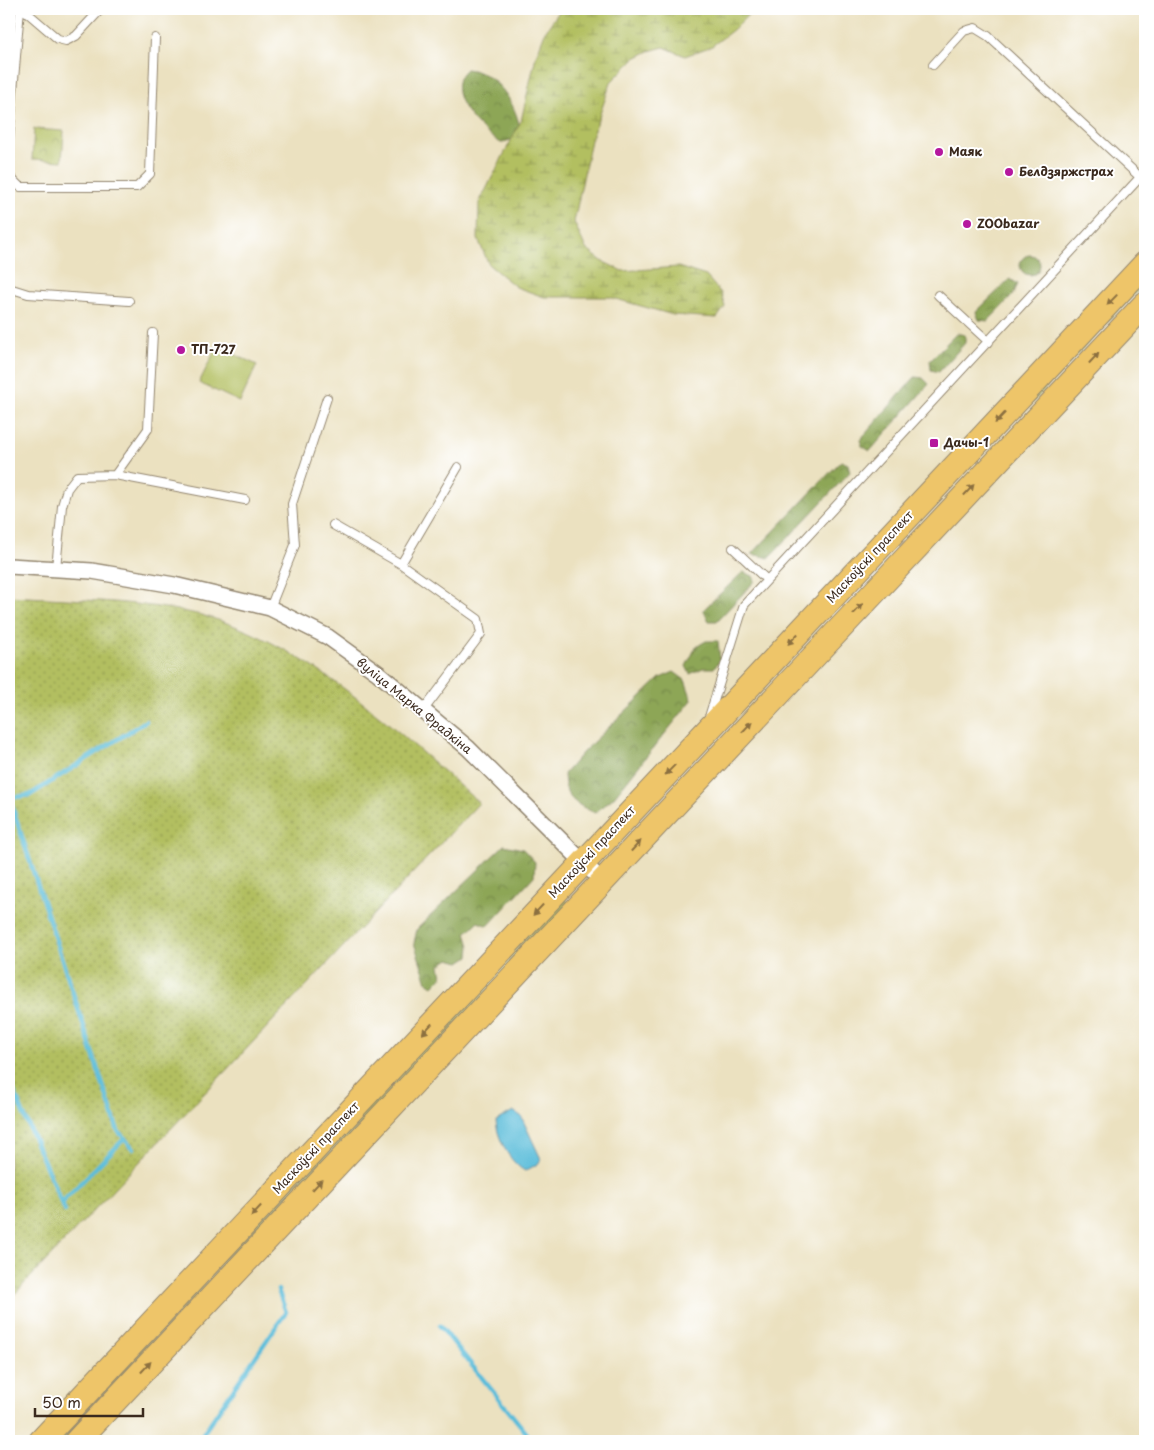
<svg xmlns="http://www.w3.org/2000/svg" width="1154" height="1450" viewBox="0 0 1154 1450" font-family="'Playpen Sans',sans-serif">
  <defs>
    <pattern id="grass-dots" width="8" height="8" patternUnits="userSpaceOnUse" patternTransform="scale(1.25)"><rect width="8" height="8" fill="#b2bf61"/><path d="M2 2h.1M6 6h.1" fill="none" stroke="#929b4f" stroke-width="1.8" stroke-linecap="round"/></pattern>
    <pattern id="forest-crowns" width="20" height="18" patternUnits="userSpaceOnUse" patternTransform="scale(1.25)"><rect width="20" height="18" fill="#8da657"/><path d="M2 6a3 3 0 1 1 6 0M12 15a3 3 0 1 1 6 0" fill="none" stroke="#748747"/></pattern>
    <pattern id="wetland-marsh" width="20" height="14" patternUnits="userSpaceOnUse" patternTransform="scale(1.25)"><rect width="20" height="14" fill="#b2bf61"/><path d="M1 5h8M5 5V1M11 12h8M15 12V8" fill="none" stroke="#929b4f"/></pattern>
    <pattern id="park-crowns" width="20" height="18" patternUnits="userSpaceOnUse" patternTransform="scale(1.25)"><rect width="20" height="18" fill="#b2bf61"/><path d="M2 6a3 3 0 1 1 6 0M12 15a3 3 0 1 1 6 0" fill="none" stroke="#929b4f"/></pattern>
  </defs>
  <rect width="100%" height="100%" fill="#fff"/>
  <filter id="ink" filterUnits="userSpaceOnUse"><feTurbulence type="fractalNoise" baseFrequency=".02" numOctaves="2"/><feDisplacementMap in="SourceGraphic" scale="10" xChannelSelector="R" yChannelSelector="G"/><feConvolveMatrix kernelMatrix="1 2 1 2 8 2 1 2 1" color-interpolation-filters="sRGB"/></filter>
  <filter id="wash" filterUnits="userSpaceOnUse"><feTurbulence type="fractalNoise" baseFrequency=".0096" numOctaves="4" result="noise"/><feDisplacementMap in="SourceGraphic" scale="20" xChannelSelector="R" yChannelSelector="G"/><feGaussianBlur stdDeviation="1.12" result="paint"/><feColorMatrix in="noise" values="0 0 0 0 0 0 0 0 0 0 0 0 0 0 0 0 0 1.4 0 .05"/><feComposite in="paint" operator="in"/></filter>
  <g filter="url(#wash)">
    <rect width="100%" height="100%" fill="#ebe1c0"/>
    <!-- grass -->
    <path fill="url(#grass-dots)" stroke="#767440" d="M1145,276V283L1032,403L1029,399Z
      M9,596C73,600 138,600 201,615C306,642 400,733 479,803L9,1300Z
      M561,896L570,904L65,1441H49Z"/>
    <!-- forest -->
    <path fill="url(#forest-crowns)" stroke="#64683a" d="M466,69C496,72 514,100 520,128L513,139L501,143C480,131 440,92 466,69Z
      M1020 265a10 10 0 1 1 20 0a10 10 0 1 1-20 0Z
      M1010,279L1018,284L1013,295L988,321L979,320L976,312Z
      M957,333L965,335V343L939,372L931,370L930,360Z
      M915,377L923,378L929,384L870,451L862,446L860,440Z
      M841,461L848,464L850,472L769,558L752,554Z
      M743,572L753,576L755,581L717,621H709L703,610Z
      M706,641H718L720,660L714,668H703L690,674L686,666L696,647Z
      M674,672L685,680L692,700L614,797L595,813C574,803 565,799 564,774L584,751L660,678Z
      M504,845L523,849L535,862L534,876L488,926L478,922L466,933L470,946L469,956L460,962L449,959L440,965L442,977L433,986L427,982L414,943L417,929Z"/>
    <!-- wetland -->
    <path fill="url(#wetland-marsh)" stroke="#767440" d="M561,9H754L734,29L712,46L685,56L664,47L649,51L635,58L611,82L591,140L574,222L586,249L602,261L622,271L678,267L706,276L721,293L725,307L717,318L673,315L609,297H544L516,287L489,265L478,239L479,203L521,121L536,56L546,30Z"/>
    <!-- park -->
    <path fill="url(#park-crowns)" stroke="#767440" d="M34,129L64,131L62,161L32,159Z"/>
    <!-- pitch -->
    <path fill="#b2bf61" stroke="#767440" d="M217,346L257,365L240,402L199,383Z"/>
    <!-- water -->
    <path fill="#5cbdda" stroke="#4c747c" d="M513,1111L521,1116L541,1159L538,1164L525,1171C510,1163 497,1138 496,1121Z"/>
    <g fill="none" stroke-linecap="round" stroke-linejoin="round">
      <!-- stream -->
      <path stroke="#5cbdda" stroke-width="4.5" d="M9,797L118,1131L133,1148
        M9,798L30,795L146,721
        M9,1080L65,1211
        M61,1203L125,1138
        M440,1326L533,1441
        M198,1441L286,1312L278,1290"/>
    </g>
  </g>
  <g filter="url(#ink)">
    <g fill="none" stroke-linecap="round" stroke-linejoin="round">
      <defs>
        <path id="lane" d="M23,9L58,39L66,41L76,36L101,9
          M933,65L964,31L975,28L988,36L1140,177
          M9,139L20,9
          M9,176L20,187H137L150,174L155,38
          M9,288L28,294L129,301
          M938,295L989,342
          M115,475L148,429L153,333
          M333,525L401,564L478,619L481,634L423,711
          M733,548L767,580
          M401,564L458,467
          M56,568L62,506L67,489L77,476L115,475L245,500
          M270,608L295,545L292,504L327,398
          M709,717L744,605L1145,172"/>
        <path id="street" d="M9,566L92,571L174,585L270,608L328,637L378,673L468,748L603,882"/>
        <path id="primary" d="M41,1441L1145,264
          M77,1441L1145,304"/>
      </defs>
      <!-- lane casing -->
      <use href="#lane" stroke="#93866f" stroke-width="10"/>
      <!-- street casing -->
      <use href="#street" stroke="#93866f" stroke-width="18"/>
      <!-- primary casing -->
      <use href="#primary" stroke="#93866f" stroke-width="26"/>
      <!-- lane -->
      <use href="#lane" stroke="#fff" stroke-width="8"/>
      <!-- street -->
      <use href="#street" stroke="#fff" stroke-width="15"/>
      <!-- primary -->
      <use href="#primary" stroke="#eec569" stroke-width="24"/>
    </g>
    <!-- one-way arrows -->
    <defs><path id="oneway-solid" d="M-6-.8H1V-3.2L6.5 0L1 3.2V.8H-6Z" transform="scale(1.25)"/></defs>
    <g fill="#8c7040">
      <use href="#oneway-solid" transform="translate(1112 300) rotate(134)"/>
      <use href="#oneway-solid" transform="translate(1094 358) rotate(-47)"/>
      <use href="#oneway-solid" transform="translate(1000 418) rotate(133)"/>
      <use href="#oneway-solid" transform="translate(969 490) rotate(-47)"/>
      <use href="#oneway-solid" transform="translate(858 609) rotate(-47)"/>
      <use href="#oneway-solid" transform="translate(793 639) rotate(133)"/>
      <use href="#oneway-solid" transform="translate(747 727) rotate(-47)"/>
      <use href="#oneway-solid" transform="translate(670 770) rotate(134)"/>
      <use href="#oneway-solid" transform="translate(636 846) rotate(-47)"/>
      <use href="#oneway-solid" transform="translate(538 910) rotate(133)"/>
      <use href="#oneway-solid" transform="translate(427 1029) rotate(133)"/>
      <use href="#oneway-solid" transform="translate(317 1185) rotate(-47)"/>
      <use href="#oneway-solid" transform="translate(256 1211) rotate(133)"/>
      <use href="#oneway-solid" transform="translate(146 1367) rotate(-47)"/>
    </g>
  </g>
  <!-- markers -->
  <g fill="#b5179e" stroke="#fff" stroke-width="2">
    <circle cx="939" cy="152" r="5"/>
    <circle cx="1009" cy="172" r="5"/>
    <circle cx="967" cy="224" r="5"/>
    <circle cx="181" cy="350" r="5"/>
    <rect x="929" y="438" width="10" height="10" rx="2.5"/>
  </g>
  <g text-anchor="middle" stroke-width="4" stroke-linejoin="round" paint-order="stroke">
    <!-- poi labels -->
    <g font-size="12" font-weight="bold" fill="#3b2a1e" stroke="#fff" text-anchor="start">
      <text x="949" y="156">Маяк</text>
      <text x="1019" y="176">Белдзяржстрах</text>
      <text x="977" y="228">ZOObazar</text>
      <text x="191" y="354">ТП-727</text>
      <text x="944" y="447">Дачы-1</text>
    </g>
    <!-- street labels -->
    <g font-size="12" fill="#3b2a1e" stroke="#fff">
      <text transform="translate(870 557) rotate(-47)" y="4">Маскоўскі праспект</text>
      <text transform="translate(414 706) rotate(39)" y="4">вуліца Марка Фрадкіна</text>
      <text transform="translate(592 852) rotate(-47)" y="4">Маскоўскі праспект</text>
      <text transform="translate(316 1148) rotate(-47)" y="4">Маскоўскі праспект</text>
    </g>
  </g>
  <!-- margin -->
  <rect width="1154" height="1450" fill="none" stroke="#fff" stroke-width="30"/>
  <!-- scale -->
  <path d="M35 1408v8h108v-8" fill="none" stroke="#3b2a1e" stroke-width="2.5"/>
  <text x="42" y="1408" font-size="15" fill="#3b2a1e" stroke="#ffffff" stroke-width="4" paint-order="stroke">50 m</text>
</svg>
